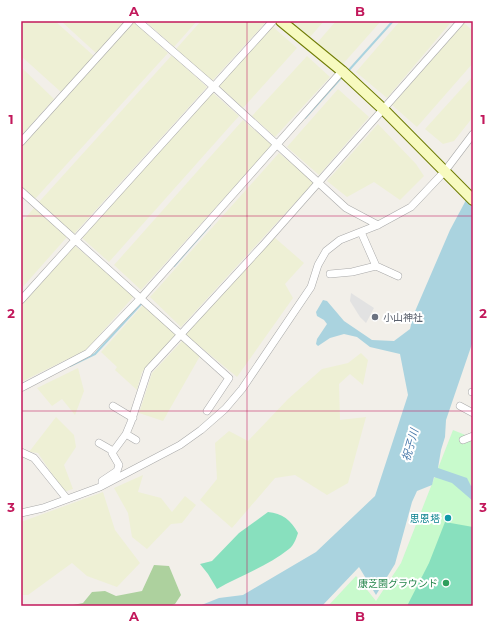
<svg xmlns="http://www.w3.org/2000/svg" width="494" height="627" viewBox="0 0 494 627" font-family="Montserrat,'Noto Sans JP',sans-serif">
  <rect width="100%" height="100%" fill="#f2efe9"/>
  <!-- farmland -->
  <path fill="#eef0d5" d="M21,21H55L95,57L62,93L21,56Z
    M61,21H126L97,54Z
    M133,21L168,53L35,199L21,186V145Z
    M145,21H197L174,47Z
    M201,21H267L212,81L176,49Z
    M292,21H324L310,37Z
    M336,21H381L342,65L317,43Z
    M400,21H452L387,98L356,72Z
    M464,23L473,31V63L417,127L392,105Z
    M272,26L297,48L243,108L219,86Z
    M172,55L207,87L74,234L39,202Z
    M307,56L330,77L275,137L252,116Z
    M21,67L54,99L21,136Z
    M473,76V117L454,141L443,144L425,129Z
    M338,89L369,117L319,175L287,147Z
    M212,92L239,116L109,262L82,238Z
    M243,120L272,145L141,290L114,265Z
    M378,124L416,164L424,176L400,200L374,182L347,197L327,181Z
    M279,153L314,182L181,327L150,297Z
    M34,208L67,237L21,289V223Z
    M274,237L304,263L285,284L293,298L237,377L185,334Z
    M74,245L135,295L86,350L21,382V303Z
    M144,304L178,334L142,372L137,390L115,370L117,367L101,352Z
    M184,339L200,356L163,421L139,413L152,373Z
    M361,353L368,360L363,385L350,374L339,384L340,420L366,417L348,483L327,495L295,475L275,478L232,528L200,500L217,479L215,443L229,431L248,441L288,399L322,369L348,363Z
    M78,368L84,391L75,415L62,399L52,406L37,388Z
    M56,417L74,435L76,447L64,465L73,489L64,492L38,453L29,452Z
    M143,475L138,492L161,498L172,512L185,496L196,505L182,523L171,524L147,549L132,537L128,513L114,488Z
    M103,492L115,530L140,563L117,587L87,576L72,563L28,595H21V522Z"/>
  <!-- forest -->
  <path fill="#add19e" d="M154,565L169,566L181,595L175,604L169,606H68L83,603L92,592L105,591L116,596L142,591Z"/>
  <!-- park -->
  <path fill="#c8facc" d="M453,430L473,438V606H328L356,576L376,601L401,563Z"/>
  <!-- pitch -->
  <path fill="#88e0be" d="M268,512C282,513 291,520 298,533C296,539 294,545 289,549C268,566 240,576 217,589L208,574L200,564L212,561L239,533Z
    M445,522L473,527V606H407L429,563Z"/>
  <!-- parking -->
  <path fill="#e2e2e2" d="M351,293L374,308L366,323L360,317L350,301Z"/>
  <!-- water -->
  <path fill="#aad3df" d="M473,187V341L446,420L445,437L441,450L438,468L467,478L471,486L473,485V501L452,483L434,477L432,485L417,491L412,502L395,564L376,595L359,567L322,606H199L219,598L243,595L316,552L375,496L408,395L400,354L370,347L357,337L344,334L330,338L318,346L316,344L317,339L327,324L324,320L317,316L316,312L323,300L327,301L344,321L372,340L394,341L410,329L413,316L450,230Z"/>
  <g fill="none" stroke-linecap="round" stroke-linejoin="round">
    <!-- stream -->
    <path stroke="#aad3df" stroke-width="2" d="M349,70L393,21
      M305,118L341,78
      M174,266L210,225
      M70,366L95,354L142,303"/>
    <defs>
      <path id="street" d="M138,21L213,86L346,208L378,225
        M21,142L130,21
        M21,191L229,378L207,411
        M361,232L376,266L398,276
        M330,274L352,272L376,266
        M21,300L273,21
        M21,388L88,353L141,298L342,71
        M472,392H473
        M113,406L133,418
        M460,406L473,413
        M126,434L136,440
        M463,440L473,436
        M99,443L113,451
        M21,452L34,458L67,499
        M102,485V481L117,471L119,465L112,453L126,434L131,422L148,370L265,243L461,21
        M21,513L43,508L100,487L180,445L201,430L225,409L242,389L311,287L318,265L326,251L340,240L378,225L411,207L445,171L473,134"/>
      <path id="secondary" d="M281,21L342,71L383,109L473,200"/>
    </defs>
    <!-- street casing -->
    <use href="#street" stroke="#a9a9a9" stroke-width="8"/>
    <!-- secondary casing -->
    <use href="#secondary" stroke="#707d05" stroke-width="12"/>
    <!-- street -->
    <use href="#street" stroke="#fff" stroke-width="7"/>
    <!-- secondary -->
    <use href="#secondary" stroke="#f7fabf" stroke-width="10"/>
  </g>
  <!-- grid -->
  <path fill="none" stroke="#c2185b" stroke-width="1" stroke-opacity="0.55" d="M247,21V606M21,216H473M21,411H473"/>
  <!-- markers -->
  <circle fill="#6b7280" stroke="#fff" stroke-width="1.5" cx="375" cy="317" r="4"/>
  <circle fill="#0f9aa8" stroke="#fff" stroke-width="1.5" cx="448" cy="518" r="4"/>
  <circle fill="#2e9e5b" stroke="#fff" stroke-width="1.5" cx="446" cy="583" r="4"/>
  <g text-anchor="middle" stroke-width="4" stroke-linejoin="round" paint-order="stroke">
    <!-- worship labels -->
    <g font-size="10" fill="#5b616d" stroke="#fff" text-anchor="start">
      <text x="383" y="321">小山神社</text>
    </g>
    <!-- culture labels -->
    <g font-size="10" fill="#0d838f" stroke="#fff" text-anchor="end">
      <text x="440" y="522">思恩塔</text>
    </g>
    <!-- leisure labels -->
    <g font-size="10" fill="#27864d" stroke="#fff" text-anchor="end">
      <text x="438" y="587">康芝園グラウンド</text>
    </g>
    <!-- water labels -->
    <g font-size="11" font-style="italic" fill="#4a7aab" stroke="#fff">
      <text transform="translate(410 445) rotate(-74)" y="4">祝子川</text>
    </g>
  </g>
  <!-- border -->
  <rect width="494" height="627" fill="none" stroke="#ffffff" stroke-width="44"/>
  <rect x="22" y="22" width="450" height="583" fill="none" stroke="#c2185b" stroke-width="1.5"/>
  <g font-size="13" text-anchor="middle" font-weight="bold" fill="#c2185b">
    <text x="134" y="16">A</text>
    <text x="360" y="16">B</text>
    <text x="11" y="124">1</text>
    <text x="483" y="124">1</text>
    <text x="11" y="318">2</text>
    <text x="483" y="318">2</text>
    <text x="11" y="512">3</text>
    <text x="483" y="512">3</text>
    <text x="134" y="621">A</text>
    <text x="360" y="621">B</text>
  </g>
</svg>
